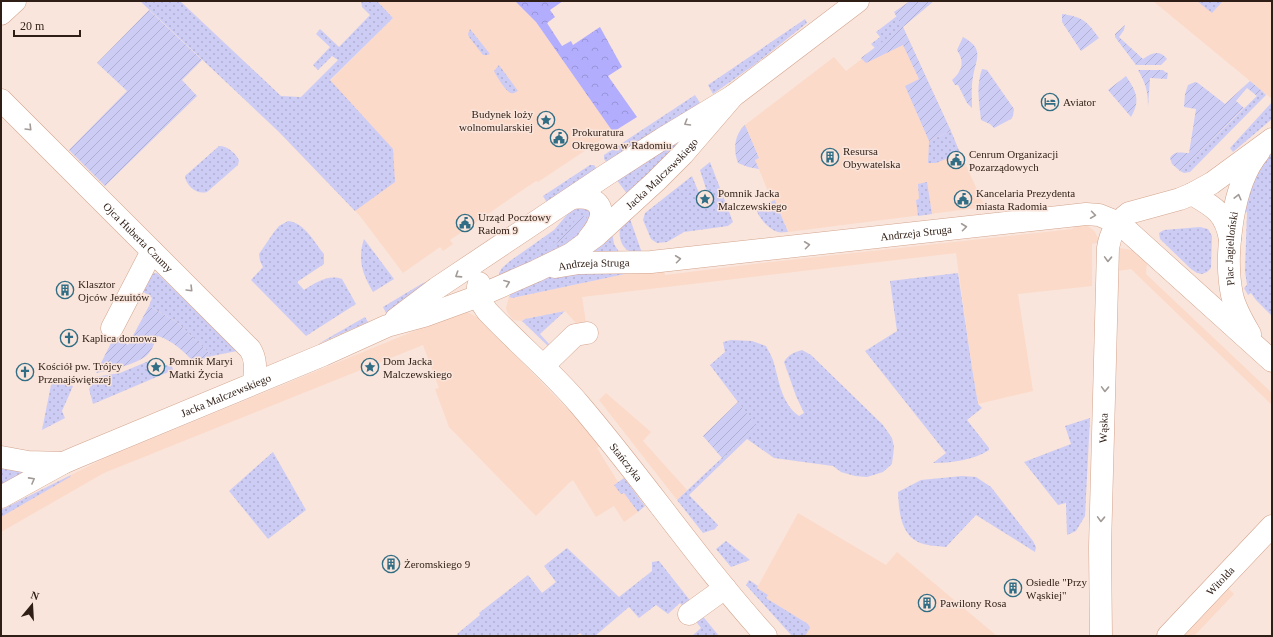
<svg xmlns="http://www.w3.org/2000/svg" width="1273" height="637" viewBox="0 0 1273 637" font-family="'Times New Roman',serif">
  <defs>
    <pattern id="grass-dots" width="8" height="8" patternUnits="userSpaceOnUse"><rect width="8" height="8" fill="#cdccf5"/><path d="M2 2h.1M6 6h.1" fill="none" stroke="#b0afd1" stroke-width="1.8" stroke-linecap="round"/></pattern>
    <pattern id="forest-crowns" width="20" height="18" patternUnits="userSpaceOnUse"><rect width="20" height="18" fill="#b3adfe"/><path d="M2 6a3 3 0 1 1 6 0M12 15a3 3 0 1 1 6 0" fill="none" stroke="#9a94d9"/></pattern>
    <pattern id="garden-furrows" width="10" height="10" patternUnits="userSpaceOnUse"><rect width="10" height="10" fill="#cdccf5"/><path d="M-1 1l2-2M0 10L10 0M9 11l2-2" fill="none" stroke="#b0afd1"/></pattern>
  </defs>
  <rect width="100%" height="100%" fill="#f9e5db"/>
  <!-- built -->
  <path fill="#fcdac9" d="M377,1H515L536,22L613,132L538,182L536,181L527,187L456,236L450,240L453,244L443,251L440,247L403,273L360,216L279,132L393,18Z
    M1153,1H1272V99L1193,34Z
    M903,27L985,207L788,232L775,200L772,201L756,162L755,160L759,158L745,125L834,57L846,71Z
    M1079,220L1092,229L1095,232L1098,238V243L1092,244V286L1018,294L1033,391L978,404L972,368L956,253L582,297L586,322L577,324L565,311L525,319L522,321L513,320L507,312L506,308L509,297L512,298L644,270L663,267L665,275L762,263L1072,229Z
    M1120,248L1136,251L1147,262L1146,274L1272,393V405L1131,269L1118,271Z
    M467,312L479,318L581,423L600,446L597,448L618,482L615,484L624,492L638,512L624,522L614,506L596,517L573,480L569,483L536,516L449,427L435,389L439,388L423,345L104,473L1,532V510L105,458L458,313Z
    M606,393L651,432L643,441L687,490L677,500L599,400Z
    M798,513L886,565L897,552L997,636H805L808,624L766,598L757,588Z
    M1228,588L1234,594L1194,636H1183Z"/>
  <!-- grass -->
  <path fill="url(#grass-dots)" d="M140,1H180L281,96L301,97L338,60L332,56L318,70L313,65L330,47L316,34L320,29L339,47L370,15L362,7L361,1H377L393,18L330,80L393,149L395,182L355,211L279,132Z
    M1197,1H1223L1212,13Z
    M897,16L903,27L875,48L871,44L880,37L876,32Z
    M805,19L807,23L754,65L713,94L708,85Z
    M470,29L490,54L487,55H483L469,37L468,34Z
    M499,65L518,91C515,92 514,94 511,93C506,92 496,75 494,71Z
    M1262,91L1266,95L1190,172L1184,173L1180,171Z
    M695,95L700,103L609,165L604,159V155Z
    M1272,102V119L1233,152L1230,148Z
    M951,131L960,153L936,163H928L929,141Z
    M685,137L628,195L616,179Z
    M219,146C228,146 235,153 239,160L238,165L207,192C197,195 186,186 185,176Z
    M1272,153V316L1256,300L1251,293L1248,295L1244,288L1247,285L1245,271L1247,212L1239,211L1260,165Z
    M710,162L733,222L728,226L684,232L667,242L657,243L651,239L643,220L645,213L692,176L703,203L710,201L700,170Z
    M590,165H594L599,172L549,206L543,196Z
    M927,182L932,214L918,216L916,200L919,199L918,184Z
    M775,200L776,203L788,232C785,232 781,233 778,232C769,229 758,218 756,208Z
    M582,206L593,212L577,241L499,276V273L502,268L510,261L554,230L571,210Z
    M629,216L642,253C638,253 633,253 629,251C620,247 617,232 622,223C624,220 627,218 629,216Z
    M288,221C305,223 314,242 324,254V264L297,282L304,290C315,283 328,274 342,279L356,304L306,336L251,280L263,267L260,261L259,254L274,232L279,226Z
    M1200,227L1208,229L1212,236L1211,268L1207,272L1202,274L1197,273L1191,269L1160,239L1159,233L1164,230Z
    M612,232L614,244L621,255L592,254V250Z
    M364,239L394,279L373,292C363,275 357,260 364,239Z
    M644,270L512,298L509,297L512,292L551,274Z
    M157,273L237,351L212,356L177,322L149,306L152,298L141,290L150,274Z
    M958,273L972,368L978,404L982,408L967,420L989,448V450C974,460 951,463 933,463L946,453L865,351L897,331L890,281Z
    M427,282L430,285L386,313L383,307L423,283Z
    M565,311L540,334L549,344L548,346L522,321L525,319Z
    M365,317L368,322L318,344Z
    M731,340L752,341L766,346C768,350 771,355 773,360C779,380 781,403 799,416L804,413L796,396L784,362C789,354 793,353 802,350L811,355L883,425L892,438L894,447L892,464L883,472L867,477L855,476L841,472L833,466L774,458L747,439L689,495L718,525L715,529L703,533L677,500L756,426L710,365L725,352L723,342Z
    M151,360L158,364L172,366L173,370L93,404L89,389L95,377L120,373Z
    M52,380L73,386L62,411L65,418L42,430Z
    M1090,418L1085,516L1076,531L1067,535L1066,503L1058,505L1024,462L1071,444L1065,426Z
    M273,452L306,510L268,539L229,491Z
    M1,466L30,471L1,490Z
    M71,475L70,477L1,517V510Z
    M962,476L976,477L991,487L1033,541L1036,547L1035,552L976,515L946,547C938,546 926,546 918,542C900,533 899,510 898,492L921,480Z
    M624,478L645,506L638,512L624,493L621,494L614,485Z
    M726,541L750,560L731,567L716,549Z
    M567,548L619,597L652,571V562L659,561L692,603L685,609L680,603L668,614L656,605L639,618L629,607L595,636H583L580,633L575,636H459L457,634L480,615L479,613L528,575L542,593L556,582L544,566Z
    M749,580L758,586L757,588L768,595L766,598L808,624L810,628L805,636H792L746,585Z
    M701,614L719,636H692L701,628L694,619Z"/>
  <!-- forest -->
  <path fill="url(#forest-crowns)" d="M515,1H563L550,10L555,17L547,23L562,46L571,41L573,45L600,27L622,67L608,76L637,117L613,132L536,22Z"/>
  <!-- garden -->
  <path fill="url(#garden-furrows)" d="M910,1H934L903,27L951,131L929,141L905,86L919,79L903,45L866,63L861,58L902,27L894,12Z
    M149,10L202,60L182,80L197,96L105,186L69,150L127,91L97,63Z
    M1062,14C1083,17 1087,21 1099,38L1081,51L1062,22Z
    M1125,25L1124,30L1119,37L1143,59C1151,53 1160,49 1167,59L1161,65H1136L1115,37V34Z
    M963,37C985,49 976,58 973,77C971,87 972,98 972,108L967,103L958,85H955L952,80C962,71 965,62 957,50Z
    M982,69L987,70L1014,109L1013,116L1011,119L994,128L990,124L981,120C979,102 976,86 982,69Z
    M1138,70H1163L1165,72L1168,73L1167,79L1150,78L1148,107C1148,91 1146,84 1138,70Z
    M1126,76C1136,91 1141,100 1131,117L1108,90Z
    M1250,81L1262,91L1257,96L1247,88L1236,101L1244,108L1180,171L1172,164L1170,158C1175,150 1181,153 1189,153L1196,109L1184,107L1185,94L1188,85L1195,82L1198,83L1225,104Z
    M745,125L759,158L755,160L759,169L748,167L738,163C733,150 734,135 745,125Z
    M579,215L586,217L587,219L586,224L569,236L541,252L543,247L552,244L564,235Z
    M149,306L177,322L212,356L194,362C183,351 173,341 158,336C155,341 153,348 149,353C142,363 108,371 96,373L115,335L128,345Z
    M738,402L757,426L722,458L703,436Z"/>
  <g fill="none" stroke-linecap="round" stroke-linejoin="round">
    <defs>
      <g id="minor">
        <path d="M1,14L15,1"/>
        <path id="s1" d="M1,100L250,349C257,360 255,370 254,383"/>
        <path d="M1192,194C1214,207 1225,212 1230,239"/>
        <path d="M573,198C585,196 602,199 601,215C600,223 594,232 589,238"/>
        <path id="s2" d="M555,267L579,263L651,262L1086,214L1099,215L1119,223L1272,361"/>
        <path id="s3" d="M479,283C475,294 481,302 487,311C517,343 551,371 579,404C644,480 699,562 766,636"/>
        <path d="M396,319L437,288L606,175L662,139L733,96L858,1"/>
        <path d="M112,328L152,251"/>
        <path id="s4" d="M1250,334C1243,322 1235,309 1232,295C1224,255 1232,184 1259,152"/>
        <path d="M543,366L575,335L587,333"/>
        <path d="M1,457L28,462L63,463"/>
        <path id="s5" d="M1,497L63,463L77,457L323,355L387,326L424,316L479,296L536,271L571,254L597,235L656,181L683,154L733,96"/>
        <path d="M689,614L725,588"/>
        <path id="s6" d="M1101,636L1100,547L1108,248C1110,234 1117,222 1129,213L1180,199L1192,194L1212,183L1272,139"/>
        <path id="s7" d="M1168,636L1272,526"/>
      </g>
    </defs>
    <!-- minor casing -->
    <use href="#minor" stroke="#d3a48e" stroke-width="23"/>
    <!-- minor -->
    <use href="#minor" stroke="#fff" stroke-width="22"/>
  </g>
  <!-- one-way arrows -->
  <defs><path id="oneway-chevron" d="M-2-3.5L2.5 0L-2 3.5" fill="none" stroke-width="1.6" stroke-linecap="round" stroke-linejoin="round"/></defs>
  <g stroke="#a19a96">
    <use href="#oneway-chevron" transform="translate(687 123) rotate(149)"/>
    <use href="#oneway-chevron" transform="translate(29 128) rotate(45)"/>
    <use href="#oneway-chevron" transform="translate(1238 197) rotate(-76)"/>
    <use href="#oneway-chevron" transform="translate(1093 215) rotate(8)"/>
    <use href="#oneway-chevron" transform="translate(964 227) rotate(-7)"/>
    <use href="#oneway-chevron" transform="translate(807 245) rotate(-7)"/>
    <use href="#oneway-chevron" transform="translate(678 259) rotate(-7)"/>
    <use href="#oneway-chevron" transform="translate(1108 259) rotate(92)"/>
    <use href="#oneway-chevron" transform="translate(458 275) rotate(147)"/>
    <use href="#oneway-chevron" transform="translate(507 283) rotate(-21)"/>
    <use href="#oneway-chevron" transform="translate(190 289) rotate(45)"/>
    <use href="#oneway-chevron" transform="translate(1105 389) rotate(92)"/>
    <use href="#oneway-chevron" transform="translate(32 480) rotate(-29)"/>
    <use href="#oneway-chevron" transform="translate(1101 519) rotate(92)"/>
  </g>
  <!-- icons -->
  <defs>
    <symbol id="hotel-ring" viewBox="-11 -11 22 22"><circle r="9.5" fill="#f9e5db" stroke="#316d84" stroke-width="1.5"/><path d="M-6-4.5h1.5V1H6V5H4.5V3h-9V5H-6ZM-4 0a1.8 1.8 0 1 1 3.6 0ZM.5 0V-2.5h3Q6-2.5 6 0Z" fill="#316d84"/></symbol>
    <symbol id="sight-ring" viewBox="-11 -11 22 22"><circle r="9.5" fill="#f9e5db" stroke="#316d84" stroke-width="1.5"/><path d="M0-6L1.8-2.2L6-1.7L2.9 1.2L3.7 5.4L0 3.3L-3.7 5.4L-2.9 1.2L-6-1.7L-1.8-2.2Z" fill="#316d84"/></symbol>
    <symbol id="civic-ring" viewBox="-11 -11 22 22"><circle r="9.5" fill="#f9e5db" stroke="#316d84" stroke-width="1.5"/><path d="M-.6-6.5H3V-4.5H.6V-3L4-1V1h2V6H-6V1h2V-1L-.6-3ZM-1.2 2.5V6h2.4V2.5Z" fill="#316d84"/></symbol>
    <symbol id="building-ring" viewBox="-11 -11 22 22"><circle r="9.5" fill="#f9e5db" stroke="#316d84" stroke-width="1.5"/><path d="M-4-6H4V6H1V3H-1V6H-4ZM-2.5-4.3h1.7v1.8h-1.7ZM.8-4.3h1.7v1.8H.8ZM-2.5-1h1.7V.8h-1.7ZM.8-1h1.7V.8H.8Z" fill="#316d84"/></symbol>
    <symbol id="church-ring" viewBox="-11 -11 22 22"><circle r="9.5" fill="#f9e5db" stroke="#316d84" stroke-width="1.5"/><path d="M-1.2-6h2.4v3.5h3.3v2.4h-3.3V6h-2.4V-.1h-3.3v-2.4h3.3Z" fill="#316d84"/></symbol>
  </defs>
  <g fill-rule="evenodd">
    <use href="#hotel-ring" x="1040" y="92" width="20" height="20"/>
    <use href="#sight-ring" x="536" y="110" width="20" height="20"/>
    <use href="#civic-ring" x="549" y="128" width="20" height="20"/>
    <use href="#building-ring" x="820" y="147" width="20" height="20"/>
    <use href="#civic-ring" x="946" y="150" width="20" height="20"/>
    <use href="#sight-ring" x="695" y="189" width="20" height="20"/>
    <use href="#civic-ring" x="953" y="189" width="20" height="20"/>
    <use href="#civic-ring" x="455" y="213" width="20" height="20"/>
    <use href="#building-ring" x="55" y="280" width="20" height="20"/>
    <use href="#church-ring" x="59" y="328" width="20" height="20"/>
    <use href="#sight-ring" x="146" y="357" width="20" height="20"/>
    <use href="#sight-ring" x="360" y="357" width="20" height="20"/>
    <use href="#church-ring" x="15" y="362" width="20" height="20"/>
    <use href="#building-ring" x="381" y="554" width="20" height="20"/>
    <use href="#building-ring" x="1003" y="578" width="20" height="20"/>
    <use href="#building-ring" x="917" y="593" width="20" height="20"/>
  </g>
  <g text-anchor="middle" stroke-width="3" stroke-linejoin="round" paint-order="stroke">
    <!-- poi labels -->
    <g font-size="11" fill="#2f1e15" stroke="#f9e5db" text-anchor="start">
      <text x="1063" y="106">Aviator</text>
      <text x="533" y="118" text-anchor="end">Budynek loży<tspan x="533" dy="13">wolnomularskiej</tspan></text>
      <text x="572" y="136">Prokuratura<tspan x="572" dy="13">Okręgowa w Radomiu</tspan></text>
      <text x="843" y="155">Resursa<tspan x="843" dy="13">Obywatelska</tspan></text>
      <text x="969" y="158">Cenrum Organizacji<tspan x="969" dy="13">Pozarządowych</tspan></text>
      <text x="718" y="197">Pomnik Jacka<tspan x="718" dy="13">Malczewskiego</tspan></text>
      <text x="976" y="197">Kancelaria Prezydenta<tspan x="976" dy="13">miasta Radomia</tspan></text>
      <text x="478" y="221">Urząd Pocztowy<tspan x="478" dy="13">Radom 9</tspan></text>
      <text x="78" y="288">Klasztor<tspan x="78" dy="13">Ojców Jezuitów</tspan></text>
      <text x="82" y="342">Kaplica domowa</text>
      <text x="169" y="365">Pomnik Maryi<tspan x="169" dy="13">Matki Życia</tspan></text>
      <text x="383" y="365">Dom Jacka<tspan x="383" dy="13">Malczewskiego</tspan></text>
      <text x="38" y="370">Kościół pw. Trójcy<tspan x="38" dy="13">Przenajświętszej</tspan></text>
      <text x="404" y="568">Żeromskiego 9</text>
      <text x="1026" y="586">Osiedle "Przy<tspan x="1026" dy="13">Wąskiej"</tspan></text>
      <text x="940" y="607">Pawilony Rosa</text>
    </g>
    <!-- street labels -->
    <g font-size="11" fill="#2f1e15" stroke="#f9e5db">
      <text dy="4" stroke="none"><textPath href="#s5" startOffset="742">Jacka Malczewskiego</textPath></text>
      <text dy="4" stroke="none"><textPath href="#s2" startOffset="363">Andrzeja Struga</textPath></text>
      <text dy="4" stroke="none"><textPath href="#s1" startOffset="194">Ojca Huberta Czumy</textPath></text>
      <text dy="4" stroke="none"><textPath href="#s4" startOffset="90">Plac Jagielloński</textPath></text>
      <text dy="4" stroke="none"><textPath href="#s2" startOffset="39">Andrzeja Struga</textPath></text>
      <text dy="4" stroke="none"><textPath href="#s5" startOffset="247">Jacka Malczewskiego</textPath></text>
      <text dy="4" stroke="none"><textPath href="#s6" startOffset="208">Wąska</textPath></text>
      <text dy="4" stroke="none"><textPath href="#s3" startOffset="236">Stańczyka</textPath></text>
      <text dy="4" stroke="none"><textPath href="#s7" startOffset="76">Witolda</textPath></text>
    </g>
  </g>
  <!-- border -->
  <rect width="1273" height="637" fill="none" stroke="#2f1e15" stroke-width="4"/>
  <!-- north arrow -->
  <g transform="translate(32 605) rotate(18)" stroke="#f9e5db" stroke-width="3" paint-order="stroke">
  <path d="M0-3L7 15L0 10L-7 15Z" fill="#2f1e15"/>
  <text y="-6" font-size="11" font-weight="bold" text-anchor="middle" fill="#2f1e15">N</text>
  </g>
  <!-- scale -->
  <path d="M14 30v6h66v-6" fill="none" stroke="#2f1e15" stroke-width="2"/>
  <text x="20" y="30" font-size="12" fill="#2f1e15" stroke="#f9e5db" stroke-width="3" paint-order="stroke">20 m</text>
</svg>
